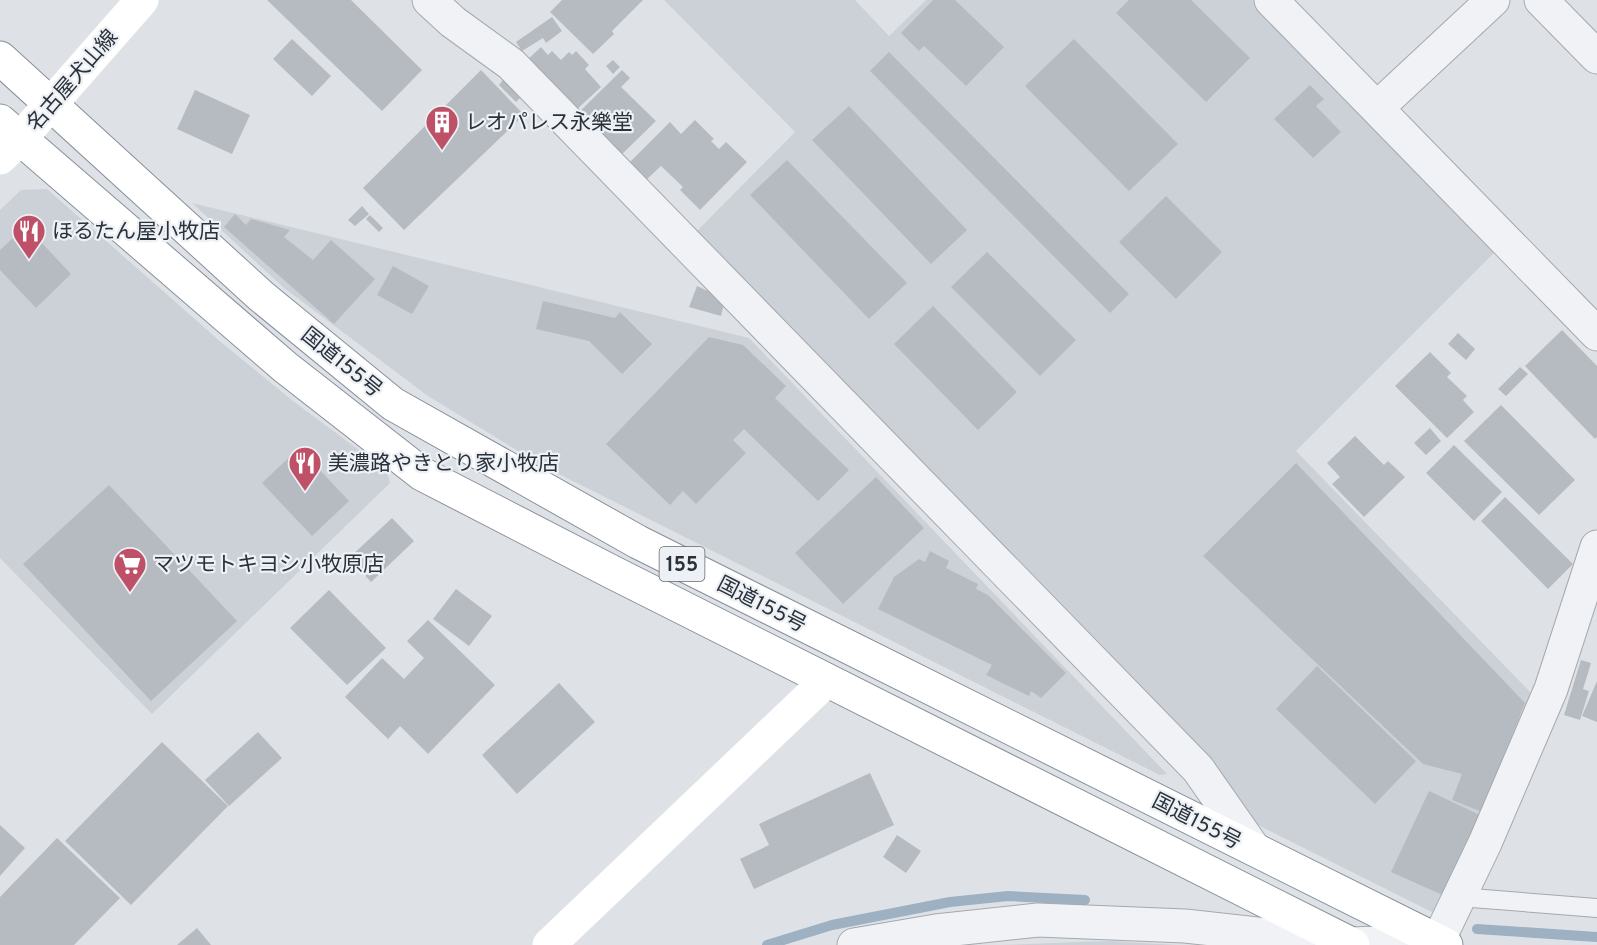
<svg xmlns="http://www.w3.org/2000/svg" width="1597" height="945" viewBox="0 0 1597 945" font-family="Overpass,'Noto Sans JP',sans-serif">
  <rect width="100%" height="100%" fill="#dee2e6"/>
  <!-- built -->
  <path fill="#ccd1d7" d="M664,0H855L889,36L926,0H1255L1499,248L1296,451L1533,695L1450,906L1434,913L1248,820L693,235L795,132Z
    M47,189L222,343L293,401L387,471L390,483L152,714L0,558V210L21,190Z
    M192,203L749,338L1167,774L1160,775L541,465L428,396L284,288Z
    M1108,941L1177,945H1002Z"/>
  <g fill="none" stroke-linecap="round" stroke-linejoin="round">
    <!-- stream -->
    <path stroke="#9db1c2" stroke-width="10" d="M1477,929L1597,937
      M767,945L832,925L950,902L1008,896L1085,900"/>
  </g>
  <!-- building -->
  <path fill="#b6bbc2" d="M267,0H351L422,70L382,111Z
    M562,0H643L612,31L614,34L593,54L550,12Z
    M933,0H955L1004,47L966,86L924,46L919,51L901,33Z
    M1129,0H1191L1250,58L1206,102L1116,13Z
    M552,17L562,31L546,43L543,38L522,51L516,42Z
    M292,39L331,76L312,96L273,59Z
    M1074,39L1178,144L1129,191L1025,86Z
    M541,47L548,55L552,51L561,60L569,52L572,55L576,51L589,65L585,69L601,87L574,112L526,61Z
    M889,52L1129,294L1110,313L870,71Z
    M613,60L620,67L613,74L606,66Z
    M481,70L524,115L404,230L363,188Z
    M622,70L630,78L621,87L656,121L619,157L576,115Z
    M503,80L520,98L516,102L499,85Z
    M1310,85L1324,99L1316,106L1341,132L1313,158L1274,119Z
    M195,90L250,115L232,154L177,129Z
    M849,106L967,230L931,264L812,140Z
    M695,120L714,139L711,141L719,149L726,142L747,162L700,210L680,190L683,187L661,166L646,180L629,163L670,122L681,134Z
    M787,160L907,283L869,319L750,195Z
    M1166,196L1222,252L1176,299L1119,242Z
    M362,206L369,214L355,226L348,220Z
    M235,214L246,225L251,219L290,230L284,237L313,260L331,240L375,279L334,324L224,227Z
    M370,215L383,228L379,232L366,219Z
    M26,226L71,274L36,308L0,270V250Z
    M987,252L1076,340L1040,376L951,287Z
    M393,266L429,286L412,314L377,295Z
    M697,286L725,299L721,316L689,307Z
    M543,301L615,318L620,312L652,344L622,374L589,341L536,329Z
    M933,306L1017,392L978,430L894,344Z
    M1562,330L1597,366V437L1595,439L1525,366Z
    M1458,333L1475,349L1466,360L1448,344Z
    M709,337L743,345L786,386L775,398L849,470L818,501L744,429L733,440L746,453L696,504L683,491L670,505L606,444Z
    M1430,352L1451,373L1447,377L1467,396L1463,400L1474,412L1447,438L1395,386Z
    M1520,367L1528,374L1506,396L1498,389Z
    M1501,405L1575,480L1539,515L1464,441Z
    M1430,428L1441,441L1426,455L1414,443Z
    M1355,436L1384,465L1388,461L1405,477L1364,517L1332,484L1340,477L1327,463Z
    M1454,445L1502,492L1474,521L1426,473Z
    M299,448L349,501L312,536L262,483Z
    M1296,463L1525,703L1482,812L1452,800L1462,774L1423,764L1203,556Z
    M876,477L924,528L843,604L795,553Z
    M109,485L237,621L151,701L23,564Z
    M1505,497L1573,564L1548,589L1481,521Z
    M392,518L414,541L371,582L349,558Z
    M930,551L949,561L946,568L978,584L976,589L988,595L1066,673L1041,698L1031,691L1029,696L986,675L992,665L878,609L894,577L919,559L925,562Z
    M456,589L492,616L469,646L433,619Z
    M329,590L386,648L347,685L290,628Z
    M428,620L495,685L428,754L400,726L388,739L345,697L382,658L404,679L424,658L407,641Z
    M1581,660L1591,663L1583,689L1589,691L1580,720L1564,715Z
    M1317,666L1416,761L1375,804L1276,709Z
    M1597,681V722L1582,716Z
    M559,683L595,722L517,794L482,755Z
    M258,732L282,758L229,806L205,780Z
    M162,742L228,806L131,905L65,841Z
    M870,773L894,825L754,889L740,859L769,845L759,824Z
    M1429,791L1482,816L1447,897L1391,872Z
    M0,825L25,848L0,876Z
    M897,835L921,851L906,873L883,857Z
    M57,838L120,898L74,945H0V897Z
    M197,928L211,945H177Z"/>
  <g fill="none" stroke-linecap="round" stroke-linejoin="round">
    <defs>
      <path id="lane" d="M1459,897L1597,908"/>
      <path id="street" d="M429,0L453,22L511,64L1198,769L1254,849
        M1271,0L1597,334
        M1541,0L1597,57
        M1377,108L1493,0
        M854,945L936,931L1038,920L1185,926L1350,944L1438,941L1485,843L1551,689L1597,547"/>
      <path id="highway" d="M0,58L261,296L393,404L638,542L1446,945
        M0,121L285,367L422,474L612,572L1353,945"/>
    </defs>
    <!-- lane casing -->
    <use href="#lane" stroke="#a4a9af" stroke-width="20"/>
    <!-- street casing -->
    <use href="#street" stroke="#a4a9af" stroke-width="35"/>
    <!-- highway casing -->
    <use href="#highway" stroke="#87909b" stroke-width="35"/>
    <!-- lane -->
    <use href="#lane" stroke="#f0f2f5" stroke-width="18"/>
    <!-- street -->
    <use href="#street" stroke="#f0f2f5" stroke-width="33"/>
    <!-- secondary -->
    <path stroke="#fff" stroke-width="33" d="M0,158L20,139L142,0
      M549,945L826,681"/>
    <!-- highway -->
    <use href="#highway" stroke="#fff" stroke-width="33"/>
  </g>
  <!-- icons -->
  <defs>
    <symbol id="building-pin" viewBox="-11 -11 22 30"><path d="M0 17L-7.5 6A9.5 9.5 0 1 1 7.5 6Z" fill="#be5068" stroke="#edf0f4"/><path d="M-4-6H4V6H1V3H-1V6H-4ZM-2.5-4.3h1.7v1.8h-1.7ZM.8-4.3h1.7v1.8H.8ZM-2.5-1h1.7V.8h-1.7ZM.8-1h1.7V.8H.8Z" fill="#fff"/></symbol>
    <symbol id="restaurant-pin" viewBox="-11 -11 22 30"><path d="M0 17L-7.5 6A9.5 9.5 0 1 1 7.5 6Z" fill="#be5068" stroke="#edf0f4"/><path d="M-5-6h1v4h1v-4h1v4h1v-4h1v5L-1.5 .5V6h-2V.5L-5-1ZM5-6V6H3V1.5H1.5Q1.5-4 5-6Z" fill="#fff"/></symbol>
    <symbol id="supermarket-pin" viewBox="-11 -11 22 30"><path d="M0 17L-7.5 6A9.5 9.5 0 1 1 7.5 6Z" fill="#be5068" stroke="#edf0f4"/><path d="M-6-5.5h2.5l.6 2H6L4.5 2H-2.5L-4.4-4H-6ZM-1.5 3.2a1.3 1.3 0 1 0 .1 0ZM3 3.2a1.3 1.3 0 1 0 .1 0Z" fill="#fff"/></symbol>
  </defs>
  <g fill-rule="evenodd">
    <use href="#building-pin" x="423" y="103" width="38" height="52"/>
    <use href="#restaurant-pin" x="10" y="212" width="38" height="52"/>
    <use href="#restaurant-pin" x="286" y="444" width="38" height="52"/>
    <use href="#supermarket-pin" x="111" y="545" width="38" height="52"/>
  </g>
  <g text-anchor="middle" stroke-width="4.5" stroke-linejoin="round" paint-order="stroke">
    <!-- shield labels -->
    <rect fill="#edf0f4" stroke="#646a72" stroke-width="1.5" x="659.5" y="547" width="45" height="34" rx="4.5"/>
    <g font-size="20" font-weight="bold" fill="#29313b">
      <text x="682" y="571">155</text>
    </g>
    <!-- street labels -->
    <g font-size="21" fill="#29313b" stroke="#edf0f4">
      <text transform="translate(72 80) rotate(-49)" y="7">名古屋犬山線</text>
      <text transform="translate(342 362) rotate(39)" y="7">国道155号</text>
      <text transform="translate(762 604) rotate(27)" y="7">国道155号</text>
      <text transform="translate(1197 821) rotate(27)" y="7">国道155号</text>
    </g>
    <!-- poi labels -->
    <g font-size="21" fill="#29313b" stroke="#edf0f4" text-anchor="start">
      <text x="465" y="129">レオパレス永樂堂</text>
      <text x="52" y="238">ほるたん屋小牧店</text>
      <text x="328" y="470">美濃路やきとり家小牧店</text>
      <text x="153" y="571">マツモトキヨシ小牧原店</text>
    </g>
  </g>
</svg>
